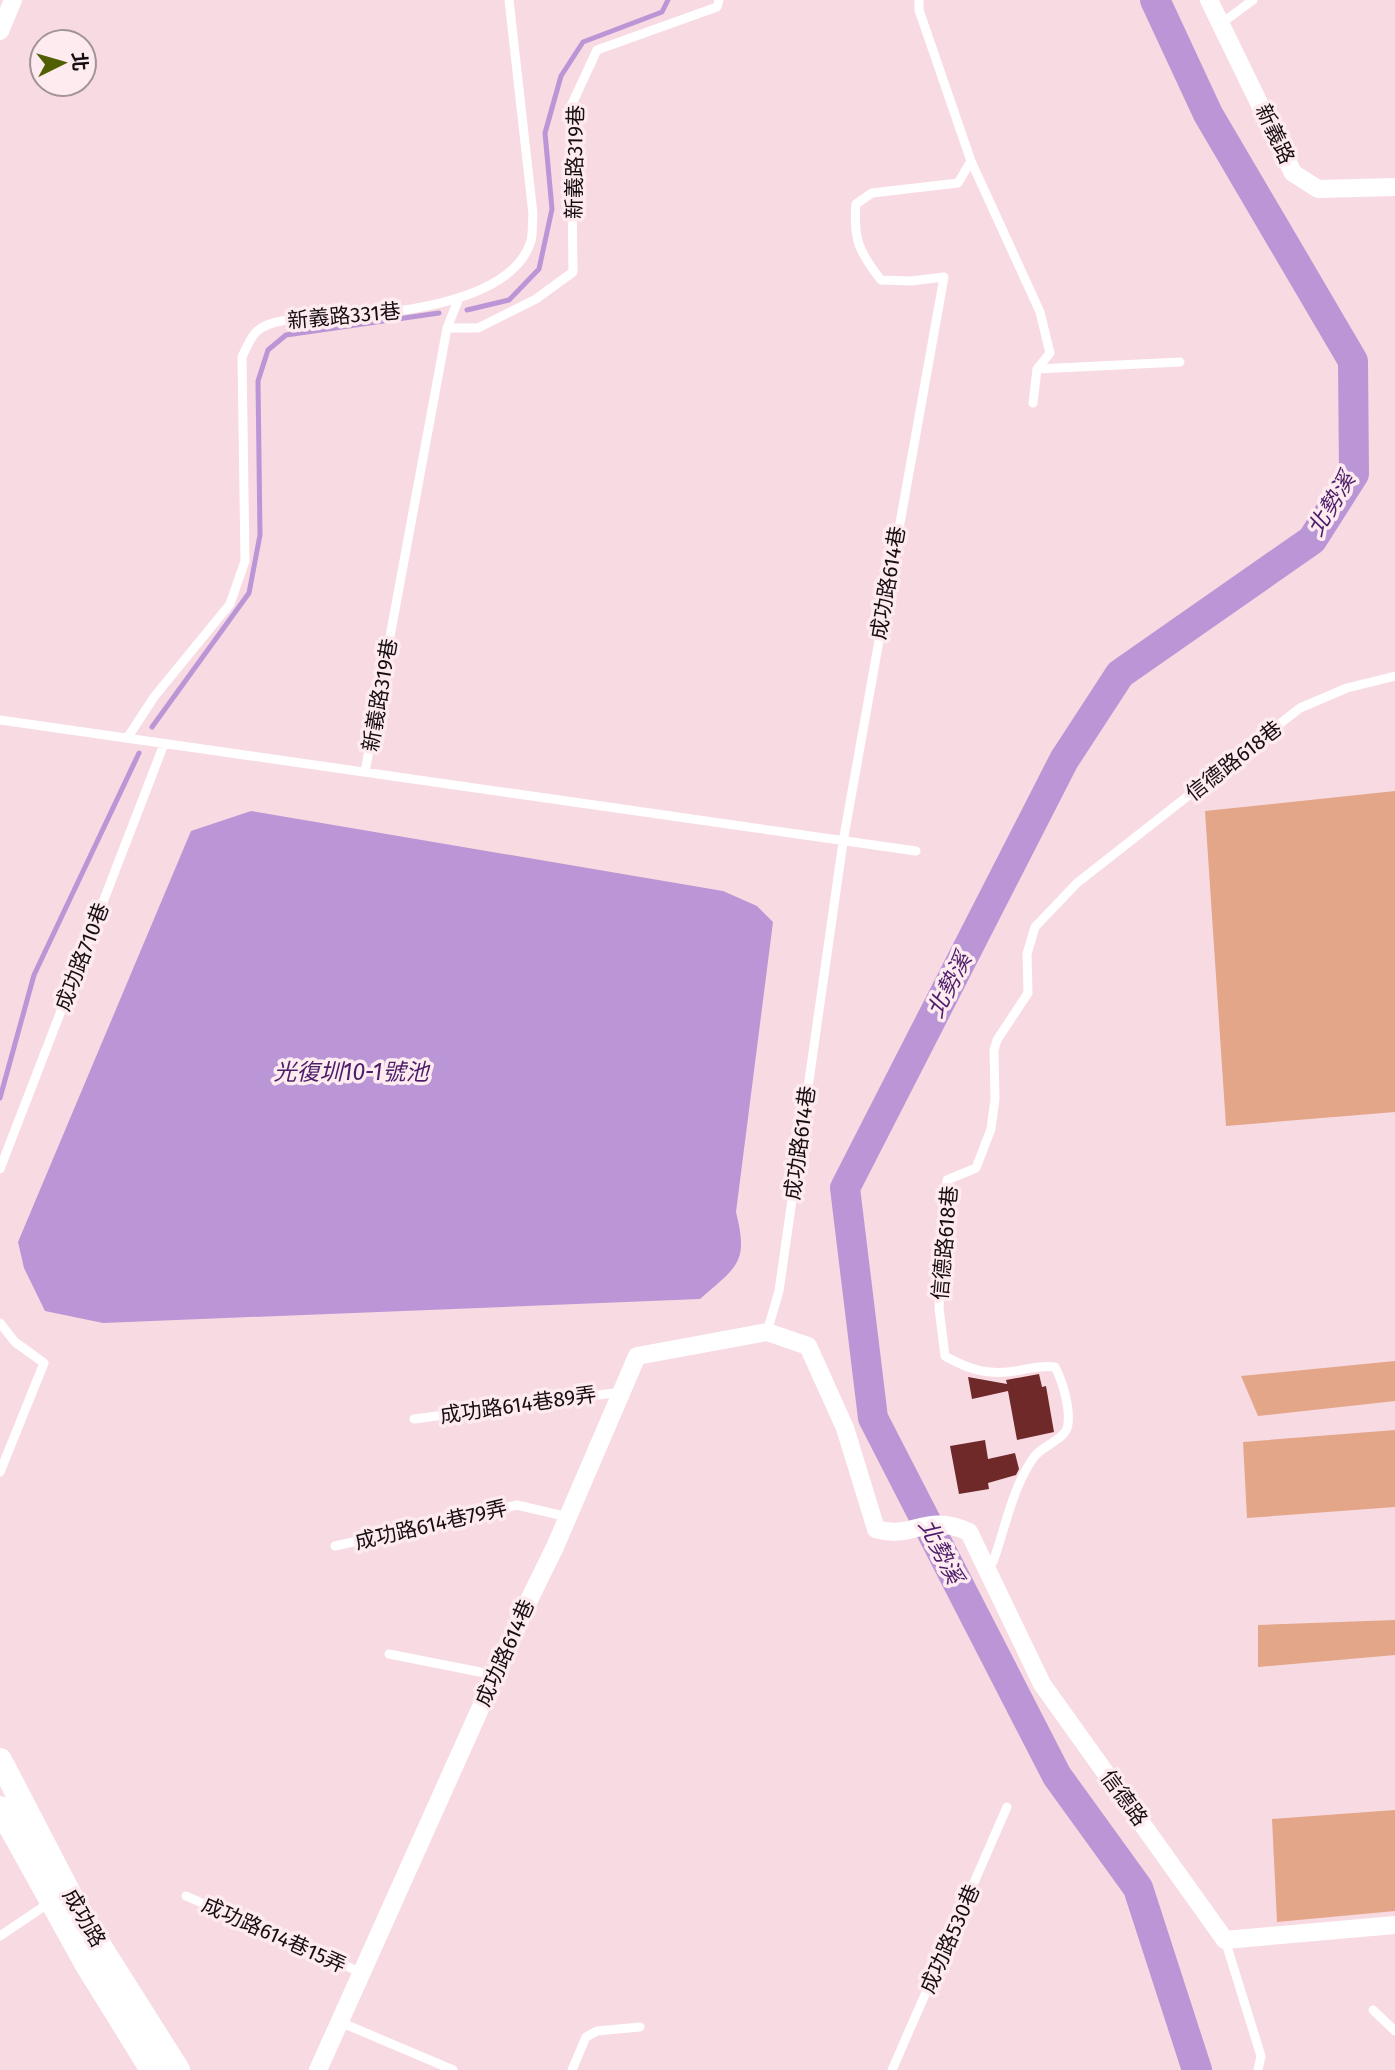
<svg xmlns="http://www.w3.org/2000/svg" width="1395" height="2070" viewBox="0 0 1395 2070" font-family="'Fira Sans','Noto Sans TC',sans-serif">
  <rect width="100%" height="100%" fill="#f8dae2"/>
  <!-- green -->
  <path fill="#e4a688" d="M1395,791V1112L1226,1126L1205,811Z
    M1395,1361V1401L1258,1416L1241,1376Z
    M1395,1430V1507L1247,1518L1243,1442Z
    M1395,1620V1655L1258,1667V1625Z
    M1395,1810V1911L1277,1922L1272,1819Z"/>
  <!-- water -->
  <path fill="#ba96d6" d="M251,811L723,891L757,906L773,922L736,1212C749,1264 737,1266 700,1299L103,1323L45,1311L24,1268L18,1242L191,831Z"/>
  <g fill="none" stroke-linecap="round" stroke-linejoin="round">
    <!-- stream -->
    <path stroke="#ba96d6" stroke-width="5" d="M467,310L509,300L539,269L552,209L545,133L561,76L583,42L662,12L668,0
      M152,727L249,593L260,535L258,381L268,350L286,335L439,313
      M0,1098L34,975L139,753"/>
    <!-- river -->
    <path stroke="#ba96d6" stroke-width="30" d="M1155,0L1208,114L1353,361L1354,474L1312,540L1120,674L1064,760L845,1188L873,1418L1057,1776L1138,1888L1197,2070"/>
  </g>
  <!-- building -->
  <path fill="#6f2929" d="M1039,1374L1042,1387L1046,1386L1054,1432L1017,1440L1008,1391L972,1399L968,1377L1007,1384L1006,1380Z
    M985,1440L988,1459L1015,1453L1019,1469L1016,1475L988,1483L989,1489L959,1494L950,1446Z"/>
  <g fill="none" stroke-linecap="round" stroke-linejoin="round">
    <!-- lane -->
    <path stroke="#fff" stroke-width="9" d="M1222,23L1253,0
      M971,161L1040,312L1050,353L1037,369L1180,362
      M459,298L447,328H478L536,299L573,272L571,106L597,50L717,7L719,0
      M1033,403L1037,369
      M0,720L916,851
      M128,737L154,697L230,604L245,561L242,357C252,335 255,326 281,321C344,316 508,316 531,241C533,233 532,223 533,214L509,0
      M365,772L447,328
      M0,1169L164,744
      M0,1323L15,1342L44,1363L0,1472
      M767,1332L779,1291L843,842L944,277L911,281L881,280C859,252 853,239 856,204L872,193L958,183L971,161L919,10V0
      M414,1419L622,1392
      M335,1546L517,1505L568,1517
      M987,1567L993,1562C1006,1526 1012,1488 1034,1457C1043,1445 1067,1439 1068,1424C1070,1407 1063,1382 1055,1367C1043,1365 1033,1368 1021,1370C991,1376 971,1371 945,1356L939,1308L947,1180L976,1168L991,1129L995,1099L994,1050L997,1040L1028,993L1027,954L1035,927L1077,883L1300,708L1347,688L1395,676
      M389,1654L495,1675
      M186,1896L362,1973
      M0,1936L49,1903
      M1225,1940L1261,2056L1258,2070
      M1373,2010L1395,2031
      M340,2022L453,2070
      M572,2070L586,2037L597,2031L640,2027
      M892,2070L1007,1807"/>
    <!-- street -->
    <path stroke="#fff" stroke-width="18" d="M1209,0L1293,173L1318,189L1395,187
      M0,31L13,0
      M318,2070L528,1602L555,1547L637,1356L767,1332L808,1346L845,1428L876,1529C913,1540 925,1512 969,1532L1042,1684L1225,1940L1395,1925"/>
    <!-- secondary -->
    <path stroke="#fff" stroke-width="24" d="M0,1760L82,1918L178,2070
      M0,1808L87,1965L152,2070"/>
  </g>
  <g text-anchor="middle" stroke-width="7" stroke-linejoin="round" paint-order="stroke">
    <!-- street labels -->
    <g font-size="21" fill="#170e11" stroke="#fdebf0">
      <text transform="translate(1275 134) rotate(65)" y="7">新義路</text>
      <text transform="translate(575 162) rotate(-89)" y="7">新義路319巷</text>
      <text transform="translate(344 316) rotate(-5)" y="7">新義路331巷</text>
      <text transform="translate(888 583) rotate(-80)" y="7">成功路614巷</text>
      <text transform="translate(380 695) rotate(-80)" y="7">新義路319巷</text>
      <text transform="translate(1234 761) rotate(-38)" y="7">信德路618巷</text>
      <text transform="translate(82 957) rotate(-69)" y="7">成功路710巷</text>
      <text transform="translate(800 1143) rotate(-82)" y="7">成功路614巷</text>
      <text transform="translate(945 1243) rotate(-85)" y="7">信德路618巷</text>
      <text transform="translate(518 1405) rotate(-8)" y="7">成功路614巷89弄</text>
      <text transform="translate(431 1525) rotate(-13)" y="7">成功路614巷79弄</text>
      <text transform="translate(505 1653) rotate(-66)" y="7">成功路614巷</text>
      <text transform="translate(1124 1798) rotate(54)" y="7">信德路</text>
      <text transform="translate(84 1918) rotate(60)" y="7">成功路</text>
      <text transform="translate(274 1935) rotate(24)" y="7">成功路614巷15弄</text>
      <text transform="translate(950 1939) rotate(-66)" y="7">成功路530巷</text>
    </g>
    <!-- water labels -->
    <g font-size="23" font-style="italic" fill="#4d1d69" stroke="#fdebf0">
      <text transform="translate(1331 504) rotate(-59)" y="8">北勢溪</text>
      <text transform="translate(949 985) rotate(-63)" y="8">北勢溪</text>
      <text x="351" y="1080">光復圳10-1號池</text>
      <text transform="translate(941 1551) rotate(63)" y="8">北勢溪</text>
    </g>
  </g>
  <!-- north arrow -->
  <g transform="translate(63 63) rotate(85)"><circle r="33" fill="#fdebf0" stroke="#a19397" stroke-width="2"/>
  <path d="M0-5L12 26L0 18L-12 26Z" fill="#4f5f01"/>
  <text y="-10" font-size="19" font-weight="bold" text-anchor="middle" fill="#170e11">北</text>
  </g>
</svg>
